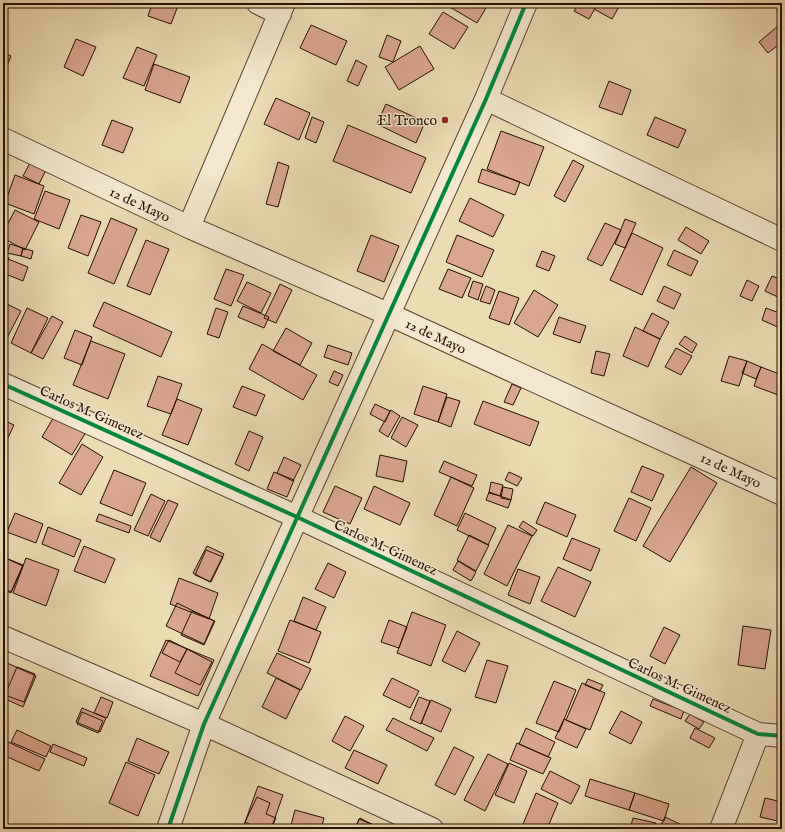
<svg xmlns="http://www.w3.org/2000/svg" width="785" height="832" viewBox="0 0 785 832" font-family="'IM FELL English',serif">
  <rect width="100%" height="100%" fill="#ecdcb2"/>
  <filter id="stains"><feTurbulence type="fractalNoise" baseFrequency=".005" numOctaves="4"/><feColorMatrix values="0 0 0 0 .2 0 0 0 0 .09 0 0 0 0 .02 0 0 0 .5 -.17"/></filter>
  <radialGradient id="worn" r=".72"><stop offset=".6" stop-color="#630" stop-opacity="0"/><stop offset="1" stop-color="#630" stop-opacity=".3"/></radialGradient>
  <!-- building -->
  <path fill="#d9a68e" stroke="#270e01" d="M152,3H179L171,24L148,16Z
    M443,3H489L477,23Z
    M579,3H598L589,19L574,11Z
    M597,3H621L612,19L594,9Z
    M443,12L468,27L454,49L429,34Z
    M311,25L347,41L336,65L300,48Z
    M778,26L782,31V42L768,53L759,42Z
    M387,35L401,41L393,62L379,57Z
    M76,39L96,47L83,76L64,67Z
    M420,46L434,69L399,90L385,67Z
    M137,47L157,55L144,86L123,78Z
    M3,53L11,56L5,70L3,69Z
    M356,60L367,66L358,86L347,81Z
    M154,64L190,77L180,103L145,90Z
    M609,81L631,90L622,115L599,107Z
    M276,98L310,113L299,140L264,124Z
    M386,104L425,122L416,143L377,124Z
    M312,117L324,122L316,143L305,138Z
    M655,117L686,130L678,148L647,135Z
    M112,120L133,128L123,153L102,145Z
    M348,125L426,158L411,193L333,161Z
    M501,131L544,147L529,186L487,169Z
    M573,160L584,166L565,202L554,196Z
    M278,162L289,166L278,207L266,204Z
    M30,163L46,170L39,184L23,176Z
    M482,169L520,182L515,195L478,182Z
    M15,175L44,186L34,214L5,203Z
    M45,191L70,200L59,229L34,219Z
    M470,198L504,215L493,237L459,221Z
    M15,210L39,222L25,250L3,238V233Z
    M81,215L101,222L88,256L68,248Z
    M111,218L137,229L114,284L88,273Z
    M625,219L636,223L625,248L615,244Z
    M605,223L621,230L602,266L587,259Z
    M686,227L709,241L701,254L678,240Z
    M632,233L663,248L642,295L610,280Z
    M371,235L399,246L384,282L357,271Z
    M457,235L494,250L482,277L446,262Z
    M146,240L169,249L150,295L127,286Z
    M10,244L23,248L21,256L7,253Z
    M23,248L33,251L31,259L21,256Z
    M674,250L698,261L691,276L667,265Z
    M542,251L555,256L549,271L536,266Z
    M3,255L9,258L5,267L3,266Z
    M8,259L28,267L23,281L3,273Z
    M226,269L244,275L231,306L214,299Z
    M448,269L471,278L462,298L439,289Z
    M772,276L782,280V299L765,291Z
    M747,280L759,286L752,301L740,296Z
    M473,281L483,284L478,300L468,296Z
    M247,282L271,293L261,313L237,301Z
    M280,284L292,290L276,323L264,318Z
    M486,286L495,290L490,304L480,301Z
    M664,286L681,294L674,309L657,301Z
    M534,290L558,305L538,337L514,323Z
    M499,291L519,298L509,325L489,318Z
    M3,302L21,311L7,338L3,336Z
    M104,302L172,332L161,357L93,326Z
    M243,306L269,317L264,328L238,317Z
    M27,308L48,318L31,353L11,343Z
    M216,308L228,312L219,338L207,334Z
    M766,308L782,314V329L762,320Z
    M652,313L669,322L660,339L643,331Z
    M52,316L63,322L43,359L31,353Z
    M559,317L586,326L580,343L553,334Z
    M635,327L660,339L648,367L623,356Z
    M286,328L312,343L300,365L273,351Z
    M75,330L92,337L82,365L64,358Z
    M685,336L697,344L692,353L679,344Z
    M91,341L125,354L108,399L73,385Z
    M262,344L317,375L303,400L249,369Z
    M328,345L352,353L348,365L324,357Z
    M676,348L692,356L681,375L665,367Z
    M596,351L610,354L604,376L591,373Z
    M729,356L747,361L739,386L721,381Z
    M747,361L761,367L756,379L742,373Z
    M761,367L782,375L781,396L754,386Z
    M334,371L343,375L338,386L329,382Z
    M158,376L182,384L171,414L147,406Z
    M512,384L521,388L513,405L504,402Z
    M242,386L265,395L256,416L233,407Z
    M423,386L447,394L438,422L414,414Z
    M447,397L460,401L451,427L438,422Z
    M177,399L202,409L188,445L162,435Z
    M483,401L539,422L530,446L474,424Z
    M375,404L390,411L385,422L370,414Z
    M391,410L400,416L388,437L379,431Z
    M55,415L86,432L72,455L42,437Z
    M402,417L418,425L406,447L391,438Z
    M3,420L14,425L3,448Z
    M249,431L263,437L249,471L235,464Z
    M82,444L103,457L81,495L59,483Z
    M380,455L407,461L403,482L376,476Z
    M284,457L301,465L293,481L277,473Z
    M444,461L477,475L472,486L439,472Z
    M642,466L664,475L652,501L631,492Z
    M691,467L717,483L670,562L643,546Z
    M114,470L146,483L132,516L100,503Z
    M274,472L294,480L287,497L267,489Z
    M509,472L522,478L517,486L505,480Z
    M451,477L474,488L457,526L434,515Z
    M491,482L503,485L500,496L489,493Z
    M335,486L362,498L350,524L323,512Z
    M374,486L410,503L400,525L364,509Z
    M503,487L513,489L511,500L501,498Z
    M489,492L511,500L508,508L486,500Z
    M151,494L165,501L148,536L134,530Z
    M629,498L651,508L636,541L614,531Z
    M168,500L178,504L160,542L150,537Z
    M545,502L576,515L567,537L536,523Z
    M15,513L43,524L36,543L7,532Z
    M465,513L496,528L488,545L457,530Z
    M99,514L131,526L129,533L96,521Z
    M523,521L537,530L533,536L519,527Z
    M508,525L532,536L507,586L484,574Z
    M48,527L81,540L74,557L42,544Z
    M469,535L489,545L476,571L457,560Z
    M572,538L600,549L591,571L563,559Z
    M84,546L115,559L105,583L74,571Z
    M207,546L224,554L210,582L193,573Z
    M206,550L223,557L211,582L195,575Z
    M3,557L23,565L11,592L3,588Z
    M3,557L23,566L11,593L3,589Z
    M26,558L59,570L46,606L13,593Z
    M458,561L476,572L471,581L453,570Z
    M328,563L346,572L334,598L315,589Z
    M558,567L591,582L575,617L541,601Z
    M518,569L540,577L530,604L508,595Z
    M179,578L218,593L209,619L170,604Z
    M303,597L326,607L316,630L294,621Z
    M177,603L214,621L204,644L166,626Z
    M192,611L215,621L204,645L181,635Z
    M412,612L446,625L431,666L397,653Z
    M290,620L321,632L309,663L278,651Z
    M389,620L407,627L399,648L381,642Z
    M743,626L771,630L765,669L738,665Z
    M664,627L680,635L665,664L650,656Z
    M457,631L480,643L465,672L442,661Z
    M166,640L214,660L198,696L150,676Z
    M169,640L187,649L180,662L162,653Z
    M187,649L212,662L200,685L175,673Z
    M277,653L311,669L301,690L267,673Z
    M487,660L508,666L496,703L475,697Z
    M7,663L36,676L23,707L3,698V674Z
    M17,667L35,674L24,702L5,695Z
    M276,678L300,690L286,719L262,707Z
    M392,678L419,691L410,708L383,695Z
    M588,679L603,685L600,691L585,685Z
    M554,681L576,690L559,732L536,723Z
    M582,683L605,693L590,730L566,720Z
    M101,697L113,702L107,718L94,713Z
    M419,697L430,701L421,724L410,719Z
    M653,699L684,711L681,719L650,706Z
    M431,700L451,709L441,732L421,723Z
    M82,708L106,718L100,732L76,722Z
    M621,711L642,722L631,744L609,733Z
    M82,712L103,721L98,733L77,724Z
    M690,714L704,722L699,729L685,721Z
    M345,716L364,726L350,751L332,741Z
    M393,718L434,738L427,751L386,730Z
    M564,719L586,729L577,748L555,738Z
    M526,728L555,742L548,757L519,744Z
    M695,728L715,738L709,748L690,738Z
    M17,730L51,746L46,757L11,742Z
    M137,738L169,752L159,774L128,761Z
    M8,742L45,759L39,771L3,755Z
    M517,743L551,758L543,774L510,760Z
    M53,744L87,758L84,766L50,752Z
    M454,747L474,757L455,795L435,785Z
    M354,750L387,765L378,784L345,768Z
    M488,754L508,764L485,811L464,800Z
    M126,762L155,775L138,816L109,803Z
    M509,763L527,771L514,803L495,795Z
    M550,771L580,786L571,804L541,789Z
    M590,779L635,793L629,810L585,796Z
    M258,786L283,795L271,829H254L244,825Z
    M536,793L558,803L547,829H521Z
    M635,793L669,804L664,821L629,810Z
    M257,797L270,803L266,814L276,818L271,829H259L245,822Z
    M765,798L782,802V822L760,817Z
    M295,810L324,818L321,829H290Z
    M665,817L690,829H659Z
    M360,818L381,829H354Z
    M633,818L656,823L654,829H630Z
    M359,819L383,829H355Z"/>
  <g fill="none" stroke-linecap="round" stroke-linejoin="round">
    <defs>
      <path id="minor" d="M258,3L280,14
        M486,99L782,240
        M3,139L189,227L388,314L782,494
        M189,227L284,3
        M3,384L297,517L758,734L782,736
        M3,637L204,724L432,829
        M168,829L204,724L486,99L526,3
        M721,829L758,734"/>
    </defs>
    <!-- minor casing -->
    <use href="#minor" stroke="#58422d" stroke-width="24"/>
    <!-- minor -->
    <use href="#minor" stroke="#f3e8cd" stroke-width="22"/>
    <defs>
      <path id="cycleway" d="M3,384L297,517L758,734L782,736
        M168,829L204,724L486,99L526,3"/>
    </defs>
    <!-- cycleway casing -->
    <use href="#cycleway" stroke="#f3e8cd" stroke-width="6"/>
    <!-- cycleway -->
    <use href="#cycleway" stroke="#00873e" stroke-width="4"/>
  </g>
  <!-- markers -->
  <circle fill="#8f2418" stroke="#f3e8cd" stroke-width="1.5" cx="445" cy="120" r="4"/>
  <g text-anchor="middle" stroke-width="3" stroke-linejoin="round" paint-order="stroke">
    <!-- poi labels -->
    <g font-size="14" fill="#270e01" stroke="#f3e8cd" text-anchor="end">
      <text x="437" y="125">El Tronco</text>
    </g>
    <!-- street labels -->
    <g font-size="14" fill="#270e01" stroke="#f3e8cd">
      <text transform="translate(140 204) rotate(25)" y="5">12 de Mayo</text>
      <text transform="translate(436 336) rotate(25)" y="5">12 de Mayo</text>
      <text transform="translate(92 412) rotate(24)" y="5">Carlos M. Gimenez</text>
      <text transform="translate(731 470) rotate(25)" y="5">12 de Mayo</text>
      <text transform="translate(386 547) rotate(25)" y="5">Carlos M. Gimenez</text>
      <text transform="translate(680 685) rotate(25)" y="5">Carlos M. Gimenez</text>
    </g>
  </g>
  <!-- margin -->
  <rect width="785" height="832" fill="none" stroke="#ecdcb2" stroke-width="16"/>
  <rect x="4" y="4" width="777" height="824" fill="none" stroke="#270e01" stroke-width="2"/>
  <rect x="8" y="8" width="769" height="816" fill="none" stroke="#270e01"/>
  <rect width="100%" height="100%" filter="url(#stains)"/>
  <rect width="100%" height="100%" fill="url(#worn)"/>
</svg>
